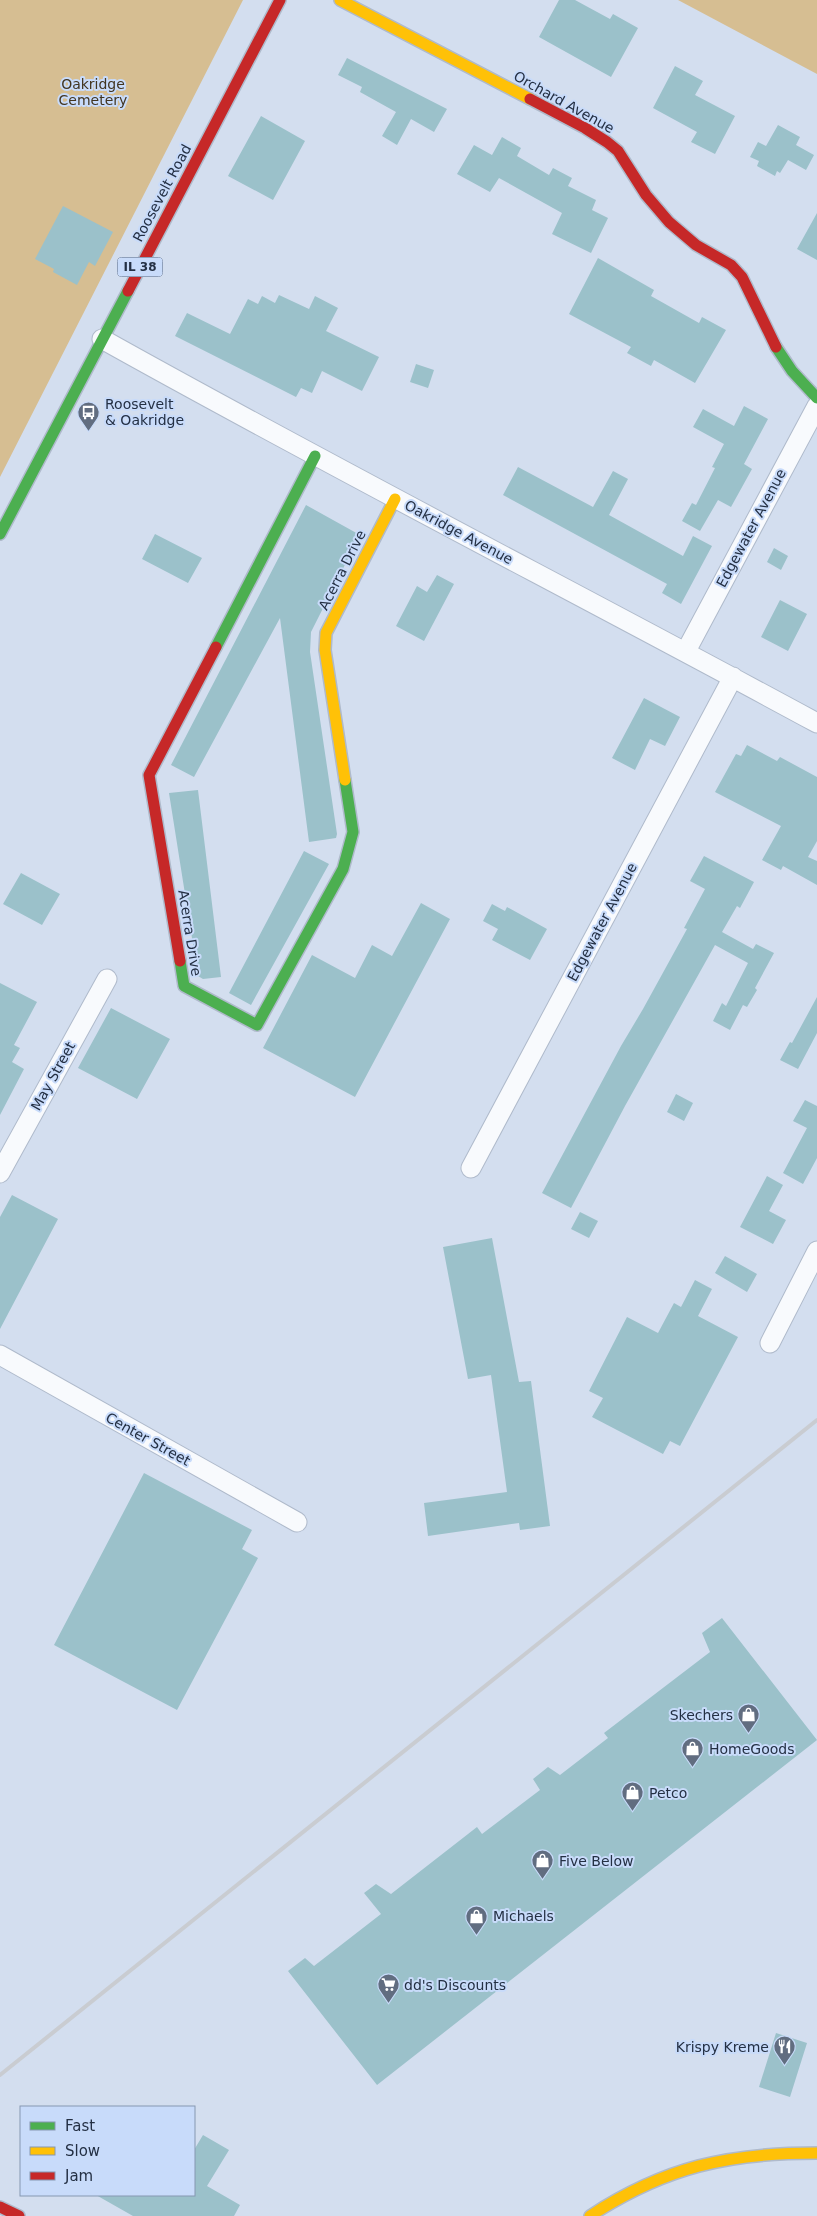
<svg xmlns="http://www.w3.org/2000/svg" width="817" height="2216" viewBox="0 0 817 2216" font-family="'DejaVu Sans',sans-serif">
  <rect width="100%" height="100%" fill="#d3deef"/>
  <!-- green -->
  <path fill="#d6be92" d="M0,0H243L0,477Z
    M678,0H817V74Z"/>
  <!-- building -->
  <path fill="#9bc1ca" d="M559,0H575L610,19L613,14L638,28L611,77L539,37Z
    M347,58L447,109L434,132L411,119L397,145L382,136L396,112L360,92L362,87L338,75Z
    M675,66L703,81L695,95L735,116L715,154L691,142L697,132L653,108Z
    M261,116L305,141L273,200L228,176Z
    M778,125L800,137L796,145L814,155L806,170L788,160L780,173L777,171L775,176L757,166L759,161L750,157L758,142L766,146Z
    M502,137L521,148L517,156L549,175L553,168L572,178L568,186L596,200L592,210L608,218L591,253L552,234L562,213L499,178L490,192L457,174L474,145L492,155Z
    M63,206L113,232L95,266L89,262L77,285L53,272L54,269L35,259Z
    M817,213V260L797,249Z
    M598,258L654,290L651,296L699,323L702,317L726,330L695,383L654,360L651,366L627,353L631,347L569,314Z
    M279,295L309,309L315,296L338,308L326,331L379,357L362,391L322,371L312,393L301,388L296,397L175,336L187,313L230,334L248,299L258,304L262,296L275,303Z
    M416,364L434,370L428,388L410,382Z
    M744,406L768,419L744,464L752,469L731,507L718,500L700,531L682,521L692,503L696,505L715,468L712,467L724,444L693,427L703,409L734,426Z
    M518,467L593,507L613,471L628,479L609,515L683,556L693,536L712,546L681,604L662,593L667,584L503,495Z
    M306,505L360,535L311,632L310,652L337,834L336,838L309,842L280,618L194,777L171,765Z
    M155,534L202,558L188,583L142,559Z
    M774,548L788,556L781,570L767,562Z
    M437,575L454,584L424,641L396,626L417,586L427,592Z
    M780,600L807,614L788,651L761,637Z
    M644,698L680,717L665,746L650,739L635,770L612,758Z
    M747,745L777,761L780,757L817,777V841L808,857L817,861V885L783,866L781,870L762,860L781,826L715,792L736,754L741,756Z
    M198,790L221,977L203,979L198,976L169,793Z
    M304,851L329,864L251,1005L229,993Z
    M704,856L754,882L740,908L737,906L722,932L753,949L756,944L774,953L755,988L757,990L747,1007L743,1005L730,1030L713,1021L722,1003L726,1006L748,963L715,945L625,1106L571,1208L542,1193L621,1046L643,1009L687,929L684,928L705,889L690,881Z
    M21,873L60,894L42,925L3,904Z
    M421,903L450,919L355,1097L263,1048L312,955L355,978L372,945L392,956Z
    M492,904L505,911L507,907L547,929L530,960L492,940L498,929L483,921Z
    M0,983L37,1002L14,1045L20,1048L12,1062L24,1069L0,1115Z
    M817,997V1033L798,1069L780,1060L790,1042L792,1043Z
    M111,1008L170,1039L137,1099L78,1068Z
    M676,1094L693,1103L684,1121L667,1112Z
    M805,1100L817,1106V1158L803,1184L783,1173L807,1128L793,1121Z
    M767,1176L783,1185L769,1211L786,1220L773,1244L740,1227Z
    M12,1195L58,1219L0,1329V1217Z
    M580,1212L598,1221L589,1238L571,1229Z
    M492,1238L519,1382L531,1381L550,1526L520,1530L519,1523L428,1536L424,1503L507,1492L491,1375L468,1379L443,1247Z
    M725,1256L757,1274L747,1292L715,1273Z
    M695,1280L712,1289L698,1316L738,1337L680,1446L670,1441L663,1454L592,1417L603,1398L589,1391L627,1317L658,1333L674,1303L681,1307Z
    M144,1473L252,1530L242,1549L258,1558L177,1710L54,1645Z
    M722,1618L817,1740L377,2085L288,1971L305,1958L314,1966L381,1914L364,1893L376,1884L391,1894L477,1827L482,1834L540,1790L533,1779L548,1767L560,1775L608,1738L604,1733L710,1652L702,1633Z
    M776,2033L807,2043L790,2097L759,2087Z
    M203,2135L229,2150L207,2186L240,2205L234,2216H133L96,2195H194V2150Z"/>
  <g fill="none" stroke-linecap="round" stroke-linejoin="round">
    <defs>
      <path id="street" d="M102,339C338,471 579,594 817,723
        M686,651L817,406
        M471,1168L733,677
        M0,1173L107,979
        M770,1343L817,1251
        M0,1355L297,1522"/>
      <path id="fast" d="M776,347L792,371L817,398
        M0,534L128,291
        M216,647L315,456
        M180,961L184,986L257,1025L343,869L353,832L345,780"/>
      <path id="slow" d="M340,0L530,99
        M345,780L325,650L326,633L395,499
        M590,2216C665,2167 728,2153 817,2153"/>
      <path id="jam" d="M530,99L585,128L607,142L618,151L646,195L669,222L696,245L731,265L742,277L776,347
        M128,291L280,0
        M180,961L149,775L216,647
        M0,2207L19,2216"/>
    </defs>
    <!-- street casing -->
    <use href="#street" stroke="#afbacb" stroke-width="21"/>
    <!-- fast casing -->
    <use href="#fast" stroke="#afbacb" stroke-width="14"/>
    <!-- slow casing -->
    <use href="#slow" stroke="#afbacb" stroke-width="14"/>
    <!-- jam casing -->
    <use href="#jam" stroke="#afbacb" stroke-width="14"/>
    <!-- street -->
    <use href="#street" stroke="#f8fafd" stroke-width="19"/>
    <!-- fast -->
    <use href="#fast" stroke="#4caf50" stroke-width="11"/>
    <!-- slow -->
    <use href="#slow" stroke="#ffc107" stroke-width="11"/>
    <!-- jam -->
    <use href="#jam" stroke="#c62828" stroke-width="11"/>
    <!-- rail -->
    <path stroke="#c9ccd1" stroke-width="4" d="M0,2075L817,1420"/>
  </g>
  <!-- icons -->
  <defs>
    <symbol id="bus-pin" viewBox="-11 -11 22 30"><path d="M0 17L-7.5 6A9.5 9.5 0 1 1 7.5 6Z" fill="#616d80" stroke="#c8dbfa"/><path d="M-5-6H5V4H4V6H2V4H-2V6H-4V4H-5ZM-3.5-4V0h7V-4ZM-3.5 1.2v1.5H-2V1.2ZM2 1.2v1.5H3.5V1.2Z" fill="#fff"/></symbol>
    <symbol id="shop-pin" viewBox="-11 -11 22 30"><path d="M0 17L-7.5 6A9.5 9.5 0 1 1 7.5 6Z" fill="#616d80" stroke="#c8dbfa"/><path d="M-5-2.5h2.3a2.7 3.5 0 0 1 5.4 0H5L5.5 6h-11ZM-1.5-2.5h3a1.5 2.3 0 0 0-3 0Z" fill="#fff"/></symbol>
    <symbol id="supermarket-pin" viewBox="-11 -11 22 30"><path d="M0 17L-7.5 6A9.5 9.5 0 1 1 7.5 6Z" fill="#616d80" stroke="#c8dbfa"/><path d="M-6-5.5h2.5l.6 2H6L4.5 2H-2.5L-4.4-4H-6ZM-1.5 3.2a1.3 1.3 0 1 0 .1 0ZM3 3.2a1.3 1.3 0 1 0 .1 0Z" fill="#fff"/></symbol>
    <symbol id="restaurant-pin" viewBox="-11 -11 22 30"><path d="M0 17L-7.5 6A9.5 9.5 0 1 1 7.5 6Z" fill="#616d80" stroke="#c8dbfa"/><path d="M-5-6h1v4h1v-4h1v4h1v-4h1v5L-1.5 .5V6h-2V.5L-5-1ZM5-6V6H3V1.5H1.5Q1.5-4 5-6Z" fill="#fff"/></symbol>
  </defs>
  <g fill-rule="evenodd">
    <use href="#bus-pin" x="76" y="400" width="25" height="34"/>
    <use href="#shop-pin" x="736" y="1702" width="25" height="34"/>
    <use href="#shop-pin" x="680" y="1736" width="25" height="34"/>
    <use href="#shop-pin" x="620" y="1780" width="25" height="34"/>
    <use href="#shop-pin" x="530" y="1848" width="25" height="34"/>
    <use href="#shop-pin" x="464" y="1904" width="25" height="34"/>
    <use href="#supermarket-pin" x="376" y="1972" width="25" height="34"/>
    <use href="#restaurant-pin" x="772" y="2034" width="25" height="34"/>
  </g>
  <g text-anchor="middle" stroke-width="4" stroke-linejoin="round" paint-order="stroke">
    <!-- shield labels -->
    <rect fill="#c8dbfa" stroke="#55637b" stroke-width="1" x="117.5" y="257.5" width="45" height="19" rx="4"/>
    <g font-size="12" font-weight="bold" fill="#243044">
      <text x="140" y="271">IL 38</text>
    </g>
    <!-- park labels -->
    <g font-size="14" fill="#423520" stroke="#c8dbfa">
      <text x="93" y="89">Oakridge<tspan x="93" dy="16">Cemetery</tspan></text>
    </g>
    <!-- street labels -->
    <g font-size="14" fill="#243044" stroke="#c8dbfa">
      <text transform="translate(564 102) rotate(29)" y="5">Orchard Avenue</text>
      <text transform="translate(162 193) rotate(-62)" y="5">Roosevelt Road</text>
      <text transform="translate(751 528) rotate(-62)" y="5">Edgewater Avenue</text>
      <text transform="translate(459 532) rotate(28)" y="5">Oakridge Avenue</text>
      <text transform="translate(342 570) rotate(-63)" y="5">Acerra Drive</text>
      <text transform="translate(602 922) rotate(-62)" y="5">Edgewater Avenue</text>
      <text transform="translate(190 933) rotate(81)" y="5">Acerra Drive</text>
      <text transform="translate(53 1076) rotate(-61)" y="5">May Street</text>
      <text transform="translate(148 1439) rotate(29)" y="5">Center Street</text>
    </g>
    <!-- poi labels -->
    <g font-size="14" fill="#243044" stroke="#c8dbfa" text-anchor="start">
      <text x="105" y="409">Roosevelt<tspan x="105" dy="16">&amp; Oakridge</tspan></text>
      <text x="733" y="1720" text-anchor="end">Skechers</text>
      <text x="709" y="1754">HomeGoods</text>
      <text x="649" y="1798">Petco</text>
      <text x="559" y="1866">Five Below</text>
      <text x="493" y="1921">Michaels</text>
      <text x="404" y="1990">dd's Discounts</text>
      <text x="769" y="2052" text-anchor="end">Krispy Kreme</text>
    </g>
  </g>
  <!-- legend -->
  <rect x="20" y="2106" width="175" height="90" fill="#c8dbfa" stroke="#8697b1"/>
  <rect x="30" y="2122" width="25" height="8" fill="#4caf50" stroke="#8697b1"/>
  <text x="65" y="2131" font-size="15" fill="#243044">Fast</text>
  <rect x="30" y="2147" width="25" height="8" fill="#ffc107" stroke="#8697b1"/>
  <text x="65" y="2156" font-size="15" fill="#243044">Slow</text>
  <rect x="30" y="2172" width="25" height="8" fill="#c62828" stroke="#8697b1"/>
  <text x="65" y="2181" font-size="15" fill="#243044">Jam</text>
</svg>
